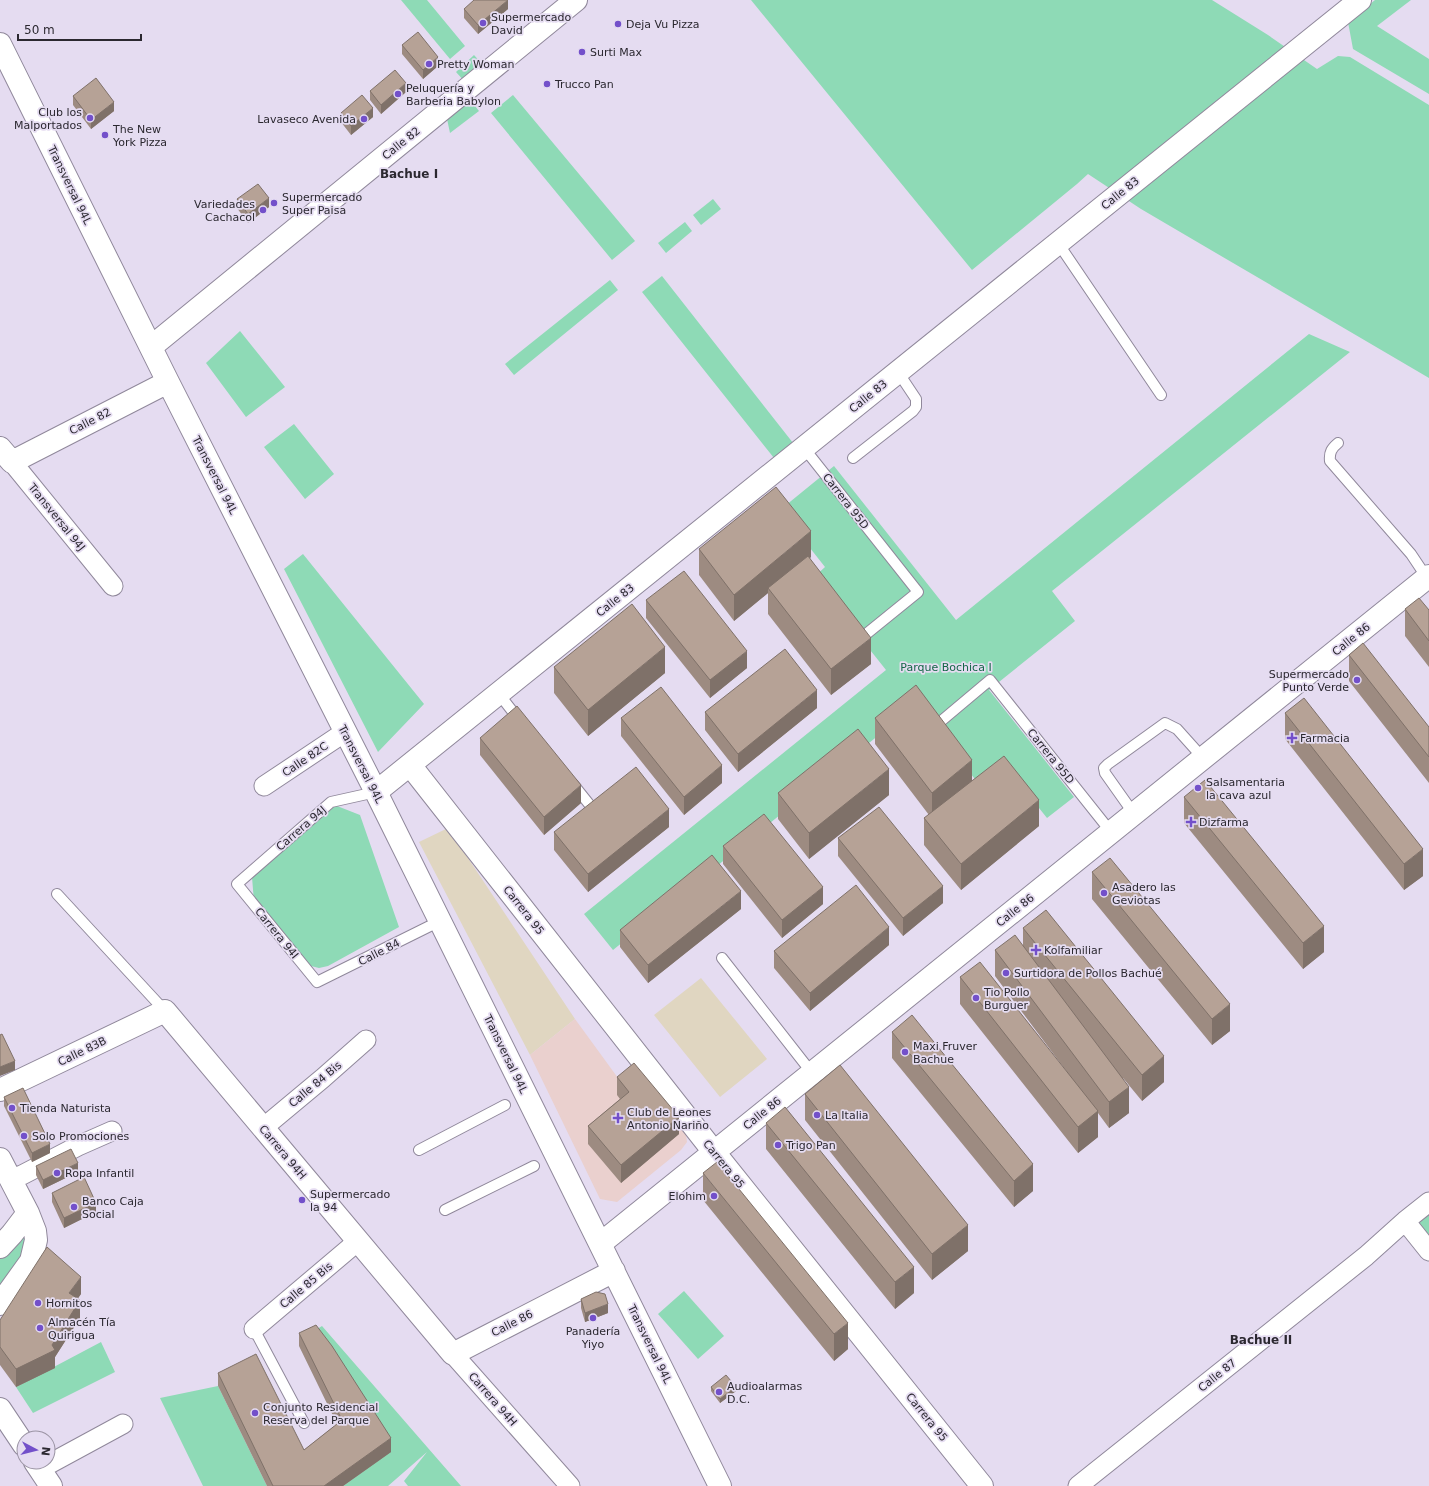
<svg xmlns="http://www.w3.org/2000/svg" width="1429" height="1486" viewBox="0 0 1429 1486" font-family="'DejaVu Sans',sans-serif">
  <rect width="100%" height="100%" fill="#e5dcf1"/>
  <!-- commercial -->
  <path fill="#e0d6c1" d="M448,828L575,1019L530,1055L419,842Z
    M701,978L767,1059L720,1097L654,1015Z"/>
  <!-- medical -->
  <path fill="#ead0ce" d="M575,1019L618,1078L632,1065L686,1134L687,1142L681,1150L617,1202L600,1199L530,1055Z"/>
  <!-- green -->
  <path fill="#8edab6" d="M401,0H427L465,46L450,59Z
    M751,0H1212L1268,35L1317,69L1338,56L1350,57L1429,105V378L1141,209L1088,174L1077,184L972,270Z
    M1375,0H1411L1377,26L1429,59V94L1353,49L1348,22Z
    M474,55L483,65L465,82L456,72Z
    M513,95L635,241L612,260L491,113Z
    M471,101L479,111L450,133L447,119Z
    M713,199L721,209L701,225L693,215Z
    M685,222L692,231L666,253L658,243Z
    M662,276L797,448L778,463L642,292Z
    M610,280L618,290L514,375L505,364Z
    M240,331L285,387L246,417L206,363Z
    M1309,334L1350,352L1052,591L1075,621L989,690L1074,797L1047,818L1007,768L982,788L916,705L613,950L584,914L886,670L813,578L825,567L780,510L834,466L956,620Z
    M294,424L334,474L305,499L264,447Z
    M303,554L424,704L378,752L284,569Z
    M332,804L360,815L399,927L328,966L319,968L307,965L254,902L252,877Z
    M1429,1205V1247L1409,1222Z
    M22,1233L26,1243V1253L0,1294V1252Z
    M684,1291L724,1336L698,1359L658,1314Z
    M322,1326L461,1486H408L404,1481L427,1452L388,1486H343L391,1451L314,1331Z
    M101,1342L115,1372L33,1413L16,1387Z
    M218,1386L267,1486H203L160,1398Z"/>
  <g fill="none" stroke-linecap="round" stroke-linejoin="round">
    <defs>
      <path id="lane" d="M1058,243L1161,395
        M1338,443C1332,448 1329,452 1330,461L1411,554L1427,578
        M804,448L918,592L860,639
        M853,458L913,411L916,407V399L898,372
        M499,694L520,721
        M940,722L990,680L1111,832
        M573,784L589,804
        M376,792L331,802L237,884L317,982L440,921
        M1134,814L1105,773L1104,768L1108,764L1165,723L1177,729L1203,758
        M57,894L165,1011
        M722,958L812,1073
        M419,1150L505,1105
        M445,1210L534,1166
        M254,1329L304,1423"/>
      <path id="street" d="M12,462L113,586
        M264,786L345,732
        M263,1128L323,1078L366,1040
        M10,1179L22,1175L78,1146L112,1131
        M1405,1221L1429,1251
        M254,1329L358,1241
        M453,1354L570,1486
        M40,1469L123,1424
        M1078,1486L1366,1256L1405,1221L1429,1202"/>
      <path id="secondary" d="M0,44L168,382L376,792L720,1486
        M151,347L576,0
        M0,448L12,462L168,382
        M410,765L714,1152L982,1486
        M376,792L1360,0
        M0,1090L165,1011L453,1354L614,1271
        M0,1159L28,1213L35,1231L36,1240L31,1261L0,1304
        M600,1244L1429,576
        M0,1247L12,1234L28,1213
        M0,1409L24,1445
        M35,1462L51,1486"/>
    </defs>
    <!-- lane casing -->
    <use href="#lane" stroke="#90889b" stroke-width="12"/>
    <!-- street casing -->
    <use href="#street" stroke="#90889b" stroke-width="21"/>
    <!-- secondary casing -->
    <use href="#secondary" stroke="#90889b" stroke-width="24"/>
    <!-- lane -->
    <use href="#lane" stroke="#fff" stroke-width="10"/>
    <!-- street -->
    <use href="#street" stroke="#fff" stroke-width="19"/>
    <!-- secondary -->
    <use href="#secondary" stroke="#fff" stroke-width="22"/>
  </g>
  <!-- wall -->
  <path fill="#9d8b81" d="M464,9H508L478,34L464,18Z
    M402,45L438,66L423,79L402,54Z
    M370,91L406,92L381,114L370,100Z
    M73,96L114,111L91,129L73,105Z
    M341,113L373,117L351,135L341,122Z
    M237,199L269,207L248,223L237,208Z
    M699,549L811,557L810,558L871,664L831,695L768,614V593L734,621L699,575Z
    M646,600L747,668L710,698L646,618Z
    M1405,609L1429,610V667L1405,636Z
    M1349,655L1429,727V783L1349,681Z
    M554,667L665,673L588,736L554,693Z
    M817,708L738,772L705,730V712Z
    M1285,713L1423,876L1404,890L1285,739Z
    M621,718L722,783L684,815L621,736Z
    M875,718L972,781L1039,826L961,890L924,845V818L929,815L875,744Z
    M480,738L581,803L544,835L480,755Z
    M778,793L889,795L809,859L778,819Z
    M1184,797L1324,952L1303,969L1184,823Z
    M669,827L588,892L554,850V832Z
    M838,838L943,903L903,936L838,856Z
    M723,846L823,904L782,938L723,864Z
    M1092,872L1230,1031L1212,1045L1092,899Z
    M741,909L648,983L620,947V930Z
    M1023,928L1164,1082L1142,1101L1123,1078L1129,1113L1109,1128L1098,1113V1137L1078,1153L960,1004V977L1067,1072L995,976V950L1023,945Z
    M889,945L810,1011L774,968V951Z
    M892,1032L1033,1191L1014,1207L892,1058Z
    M617,1077L679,1134L621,1183L588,1144V1126L620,1099L617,1095Z
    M805,1094L968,1251L932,1280L805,1120Z
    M4,1097L50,1153L32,1162L4,1106Z
    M766,1123L914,1293L895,1309L766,1149Z
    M36,1166L78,1172L43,1189L36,1175Z
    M703,1173L848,1349L834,1361L703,1200Z
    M52,1193L96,1212L64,1228L52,1202Z
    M81,1294L78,1298L80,1318L55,1357V1368L16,1387L0,1365V1320Z
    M581,1299L608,1313L585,1322L581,1308Z
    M299,1333L391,1452L343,1486H267L218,1386V1373L304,1450L337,1424L299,1346Z
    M711,1387L736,1391L720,1403L711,1391Z"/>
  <!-- shaded-wall -->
  <path fill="#7f7169" d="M508,0V9L478,34V25Z
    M438,57V66L423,79V70Z
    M406,83V92L381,114V105Z
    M114,102V111L91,129V120Z
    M373,108V117L351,135V126Z
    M269,198V207L248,223V214Z
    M811,531V557L770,591L768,588V593L734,621V595Z
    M871,638V664L831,695V669Z
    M665,647V673L588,736V710Z
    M747,651V668L710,698V680Z
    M817,690V708L738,772V754Z
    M972,760V787L932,820V793Z
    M722,765V783L684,815V797Z
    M889,769V795L809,859V833Z
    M581,785V803L544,835V817Z
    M1039,800V826L961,890V864Z
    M669,809V827L588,892V874Z
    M1423,849V876L1404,890V864Z
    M943,886V903L903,936V918Z
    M823,887V904L782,938V920Z
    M741,891V909L648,983V965Z
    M1324,926V952L1303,969V943Z
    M889,927V945L810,1011V993Z
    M1230,1004V1031L1212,1045V1019Z
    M1164,1056V1082L1142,1101V1075Z
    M15,1061V1070L0,1076V1067Z
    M1129,1087V1113L1109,1128V1102Z
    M1098,1111V1137L1078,1153V1127Z
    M679,1117V1134L621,1183V1165Z
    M50,1144V1153L32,1162V1153Z
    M78,1163V1172L43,1189V1180Z
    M1033,1164V1191L1014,1207V1181Z
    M96,1203V1212L64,1228V1218Z
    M968,1225V1251L932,1280V1254Z
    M914,1267V1293L895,1309V1282Z
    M81,1277V1294L69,1311V1293Z
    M80,1300V1318L55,1357V1368L16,1387V1369L52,1345Z
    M608,1304V1313L585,1322V1313Z
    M848,1323V1349L834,1361V1334Z
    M736,1387V1391L720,1403V1399Z
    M391,1438V1452L343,1486H324Z"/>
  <!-- building -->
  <path fill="#b6a296" stroke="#7f7169" d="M474,0H508L478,25L464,9Z
    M418,32L438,57L423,70L402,45Z
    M395,70L406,83L381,105L370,91Z
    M96,78L114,102L91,120L73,96Z
    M362,95L373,108L351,126L341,113Z
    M258,184L269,198L248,214L237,199Z
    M776,487L811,531L734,595L699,549Z
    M808,556L871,638L831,669L768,588Z
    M684,571L747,651L710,680L646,600Z
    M1419,598L1429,610V641L1405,609Z
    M632,604L665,647L588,710L554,667Z
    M1363,643L1429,727V757L1349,655Z
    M785,649L817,690L738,754L705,712Z
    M916,685L972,760L932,793L875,718Z
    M661,687L722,765L684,797L621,718Z
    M1304,698L1423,849L1404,864L1285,713Z
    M517,706L581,785L544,817L480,738Z
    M858,729L889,769L809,833L778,793Z
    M1004,756L1039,800L961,864L924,818Z
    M636,767L669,809L588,874L554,832Z
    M1205,780L1324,926L1303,943L1184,797Z
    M879,807L943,886L903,918L838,838Z
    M764,814L823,887L782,920L723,846Z
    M712,855L741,891L648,965L620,930Z
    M1110,858L1230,1004L1212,1019L1092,872Z
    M856,885L889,927L810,993L774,951Z
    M1046,910L1164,1056L1142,1075L1023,928Z
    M1015,935L1129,1087L1109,1102L995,950Z
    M980,962L1098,1111L1078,1127L960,977Z
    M912,1015L1033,1164L1014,1181L892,1032Z
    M2,1034L15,1061L0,1067V1035Z
    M634,1063L679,1117L621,1165L588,1126L629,1092L617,1077Z
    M840,1065L968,1225L932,1254L805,1094Z
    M23,1088L50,1144L32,1153L4,1097Z
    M785,1107L914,1267L895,1282L766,1123Z
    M71,1149L78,1163L43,1180L36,1166Z
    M717,1162L848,1323L834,1334L703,1173Z
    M84,1177L96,1203L64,1218L52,1193Z
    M47,1247L81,1277L69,1293L80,1300L52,1345L55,1350L16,1369L0,1347V1320Z
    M596,1292L605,1294L608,1304L585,1313L581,1299Z
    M316,1325L332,1346L391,1438L324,1486H273L218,1373L256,1354L304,1450L342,1420L299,1333Z
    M726,1375L736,1387L720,1399L711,1387Z"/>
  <!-- markers -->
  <g fill="#7350ca" stroke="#e5dcf1" stroke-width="1.5">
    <circle cx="483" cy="23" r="4"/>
    <circle cx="618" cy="24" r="4"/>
    <circle cx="582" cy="52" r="4"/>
    <circle cx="429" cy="64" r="4"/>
    <circle cx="547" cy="84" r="4"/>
    <circle cx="398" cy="94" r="4"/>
    <circle cx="90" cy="118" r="4"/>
    <circle cx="364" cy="119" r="4"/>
    <circle cx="105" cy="135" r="4"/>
    <circle cx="274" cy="203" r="4"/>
    <circle cx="263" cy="210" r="4"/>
    <circle cx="1357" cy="680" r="4"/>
    <path d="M1290 732h4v4h4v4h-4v4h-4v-4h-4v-4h4z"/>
    <circle cx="1198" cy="788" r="4"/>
    <path d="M1189 816h4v4h4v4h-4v4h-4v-4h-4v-4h4z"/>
    <circle cx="1104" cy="893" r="4"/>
    <path d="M1034 944h4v4h4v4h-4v4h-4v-4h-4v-4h4z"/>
    <circle cx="1006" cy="973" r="4"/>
    <circle cx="976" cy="998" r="4"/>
    <circle cx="905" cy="1052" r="4"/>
    <circle cx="12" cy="1108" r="4"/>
    <circle cx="817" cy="1115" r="4"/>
    <path d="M616 1112h4v4h4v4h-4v4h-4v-4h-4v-4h4z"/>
    <circle cx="24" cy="1136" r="4"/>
    <circle cx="778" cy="1145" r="4"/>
    <circle cx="57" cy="1173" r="4"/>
    <circle cx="714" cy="1196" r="4"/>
    <circle cx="302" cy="1200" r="4"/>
    <circle cx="74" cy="1207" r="4"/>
    <circle cx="38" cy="1303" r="4"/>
    <circle cx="593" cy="1318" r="4"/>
    <circle cx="40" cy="1328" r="4"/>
    <circle cx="719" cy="1392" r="4"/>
    <circle cx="255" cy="1413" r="4"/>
  </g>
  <g text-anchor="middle" stroke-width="3.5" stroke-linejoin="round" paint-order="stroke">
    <!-- poi labels -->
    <g font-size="11" fill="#2b2830" stroke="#e5dcf1" text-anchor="start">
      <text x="491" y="21">Supermercado<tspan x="491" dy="13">David</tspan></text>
      <text x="626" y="28">Deja Vu Pizza</text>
      <text x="590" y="56">Surti Max</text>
      <text x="437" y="68">Pretty Woman</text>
      <text x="555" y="88">Trucco Pan</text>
      <text x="406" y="92">Peluquería y<tspan x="406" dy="13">Barberia Babylon</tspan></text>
      <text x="82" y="116" text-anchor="end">Club los<tspan x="82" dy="13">Malportados</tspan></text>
      <text x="356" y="123" text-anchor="end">Lavaseco Avenida</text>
      <text x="113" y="133">The New<tspan x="113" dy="13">York Pizza</tspan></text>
      <text x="282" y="201">Supermercado<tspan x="282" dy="13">Super Paisa</tspan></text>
      <text x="255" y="208" text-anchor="end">Variedades<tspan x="255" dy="13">Cachacol</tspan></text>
      <text x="1349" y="678" text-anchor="end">Supermercado<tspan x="1349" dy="13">Punto Verde</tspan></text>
      <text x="1300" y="742">Farmacia</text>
      <text x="1206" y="786">Salsamentaria<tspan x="1206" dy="13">la cava azul</tspan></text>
      <text x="1199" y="826">Dizfarma</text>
      <text x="1112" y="891">Asadero las<tspan x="1112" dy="13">Geviotas</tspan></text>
      <text x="1044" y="954">Kolfamiliar</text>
      <text x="1014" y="977">Surtidora de Pollos Bachué</text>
      <text x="984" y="996">Tio Pollo<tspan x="984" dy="13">Burguer</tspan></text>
      <text x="913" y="1050">Maxi Fruver<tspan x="913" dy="13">Bachue</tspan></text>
      <text x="20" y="1112">Tienda Naturista</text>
      <text x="627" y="1116">Club de Leones<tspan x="627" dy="13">Antonio Nariño</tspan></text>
      <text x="825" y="1119">La Italia</text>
      <text x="32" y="1140">Solo Promociones</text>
      <text x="786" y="1149">Trigo Pan</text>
      <text x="65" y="1177">Ropa Infantil</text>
      <text x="310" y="1198">Supermercado<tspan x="310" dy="13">la 94</tspan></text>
      <text x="706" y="1200" text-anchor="end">Elohim</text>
      <text x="82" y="1205">Banco Caja<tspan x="82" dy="13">Social</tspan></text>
      <text x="46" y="1307">Hornitos</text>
      <text x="48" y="1326">Almacén Tía<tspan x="48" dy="13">Quirigua</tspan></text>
      <text x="593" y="1335" text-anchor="middle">Panadería<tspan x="593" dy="13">Yiyo</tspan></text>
      <text x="727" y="1390">Audioalarmas<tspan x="727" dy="13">D.C.</tspan></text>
      <text x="263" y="1411">Conjunto Residencial<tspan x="263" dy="13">Reserva del Parque</tspan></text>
    </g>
    <!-- street labels -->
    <g font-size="11" fill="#2b2830" stroke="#e5dcf1">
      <text transform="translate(401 143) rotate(-39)" y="4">Calle 82</text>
      <text transform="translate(70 185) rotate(64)" y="4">Transversal 94L</text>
      <text transform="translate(1120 193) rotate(-39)" y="4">Calle 83</text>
      <text transform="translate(868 396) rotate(-39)" y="4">Calle 83</text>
      <text transform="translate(90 421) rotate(-27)" y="4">Calle 82</text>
      <text transform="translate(215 475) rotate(63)" y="4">Transversal 94L</text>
      <text transform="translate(846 501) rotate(52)" y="4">Carrera 95D</text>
      <text transform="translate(57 517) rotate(51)" y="4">Transversal 94J</text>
      <text transform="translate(615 600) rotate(-39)" y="4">Calle 83</text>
      <text transform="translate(1351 639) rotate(-39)" y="4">Calle 86</text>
      <text transform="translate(1051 756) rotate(51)" y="4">Carrera 95D</text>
      <text transform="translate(305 759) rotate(-34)" y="4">Calle 82C</text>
      <text transform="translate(361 764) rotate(63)" y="4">Transversal 94L</text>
      <text transform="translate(301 828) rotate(-41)" y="4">Carrera 94J</text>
      <text transform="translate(524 910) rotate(52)" y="4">Carrera 95</text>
      <text transform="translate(1015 910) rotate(-39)" y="4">Calle 86</text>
      <text transform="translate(277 933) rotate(51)" y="4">Carrera 94I</text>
      <text transform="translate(379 952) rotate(-27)" y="4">Calle 84</text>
      <text transform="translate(82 1051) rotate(-26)" y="4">Calle 83B</text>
      <text transform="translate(506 1054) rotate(64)" y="4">Transversal 94L</text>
      <text transform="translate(315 1084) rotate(-40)" y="4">Calle 84 Bis</text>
      <text transform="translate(762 1113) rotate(-39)" y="4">Calle 86</text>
      <text transform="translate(283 1152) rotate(50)" y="4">Carrera 94H</text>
      <text transform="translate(724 1164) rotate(51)" y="4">Carrera 95</text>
      <text transform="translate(306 1285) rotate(-40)" y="4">Calle 85 Bis</text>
      <text transform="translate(512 1323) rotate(-27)" y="4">Calle 86</text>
      <text transform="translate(650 1344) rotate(64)" y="4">Transversal 94L</text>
      <text transform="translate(1217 1375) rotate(-39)" y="4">Calle 87</text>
      <text transform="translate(493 1399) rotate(49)" y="4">Carrera 94H</text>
      <text transform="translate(927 1417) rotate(51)" y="4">Carrera 95</text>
    </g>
    <!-- park labels -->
    <g font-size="11" fill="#146647" stroke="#e5dcf1">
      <text x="946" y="671">Parque Bochica I</text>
    </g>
    <!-- neighbourhood labels -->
    <g font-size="12" font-weight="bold" fill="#2b2830" stroke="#e5dcf1">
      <text x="409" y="178">Bachue I</text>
      <text x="1261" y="1344">Bachue II</text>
    </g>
  </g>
  <!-- north arrow -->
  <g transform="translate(36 1450) rotate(97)"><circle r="19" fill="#e5dcf1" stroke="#9b94a4"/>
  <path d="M0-3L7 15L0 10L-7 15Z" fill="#7350ca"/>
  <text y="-6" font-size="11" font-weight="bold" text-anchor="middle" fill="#2b2830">N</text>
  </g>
  <!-- scale -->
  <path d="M18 34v6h123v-6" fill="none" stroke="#2b2830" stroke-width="2"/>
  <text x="24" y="34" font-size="12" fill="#2b2830" stroke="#e5dcf1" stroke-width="3" paint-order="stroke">50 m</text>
</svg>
